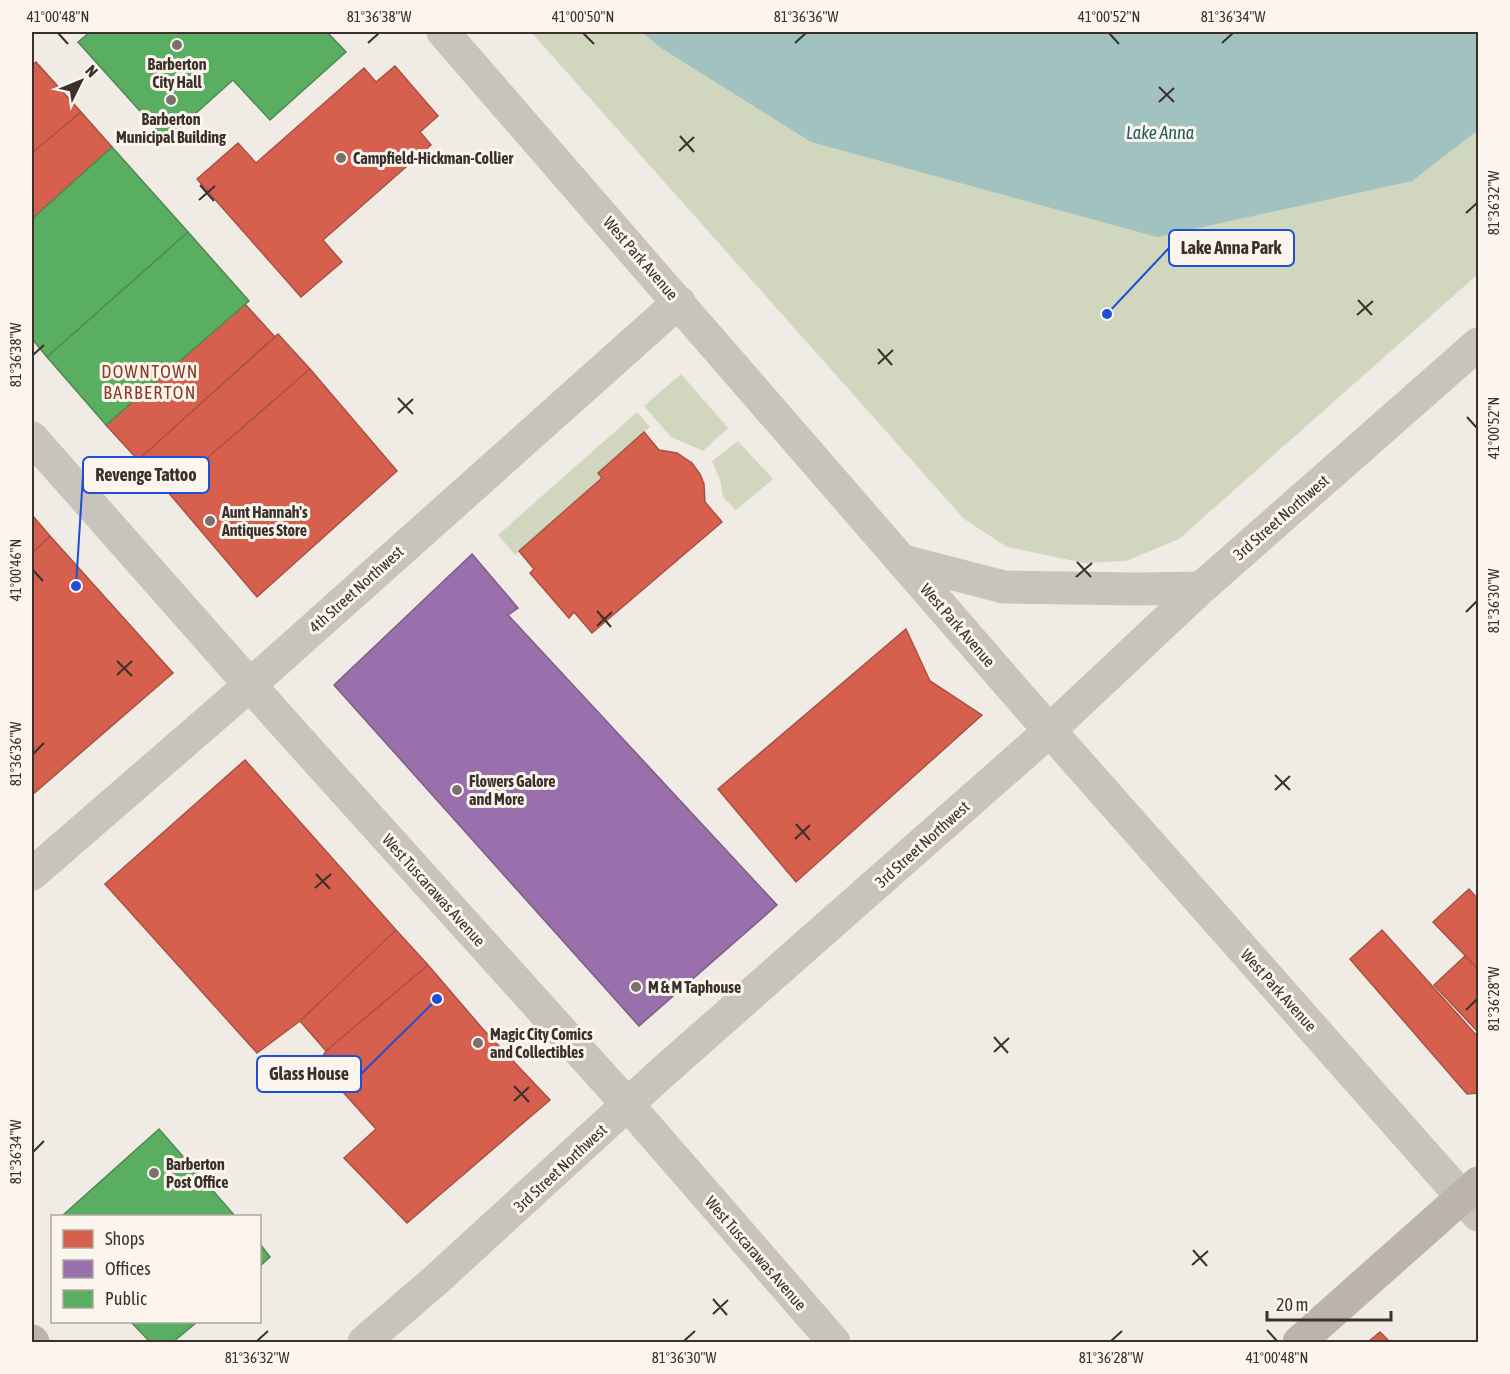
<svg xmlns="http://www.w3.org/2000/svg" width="1510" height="1374" viewBox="0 0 1510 1374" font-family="'Asap Condensed',sans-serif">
  <rect width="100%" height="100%" fill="#f0ebe5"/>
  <!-- green -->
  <path fill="#d1d6bf" d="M531,32H1478V274L1179,539L1126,561L1084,563L1007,547L964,519Z
    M681,374L728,428L703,451L671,437L644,406Z
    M637,412L650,427L599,473L602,478L515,555L498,535Z
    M738,441L773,479L736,510L723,497L720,480L712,461Z"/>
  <!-- water -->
  <path fill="#a1c2c1" d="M642,32H1478V130L1412,181L1157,237L811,142L661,48Z"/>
  <!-- shops -->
  <path fill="#d6604d" stroke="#a85243" stroke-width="1.5" d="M36,62L81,112L32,153V65Z
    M395,66L438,116L420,132L431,145L323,240L342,262L301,297L197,179L238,143L256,163L364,68L376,82Z
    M81,112L112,147L32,219V153Z
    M245,304L275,337L138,460L106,425Z
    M278,334L310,369L168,492L138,460Z
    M310,369L397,471L257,597L168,492Z
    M644,432L659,450L677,453L692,463L700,474L704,484L705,502L722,522L592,633L574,612L569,618L530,573L534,569L519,551L602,478L598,473Z
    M32,515L50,536L32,553Z
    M50,536L173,673L32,795V553Z
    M906,629L930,681L982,715L796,882L718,789Z
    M245,760L396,930L300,1021L257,1053L105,884Z
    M1469,889L1478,899V969L1433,922Z
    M396,930L428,965L326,1051L300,1021Z
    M1382,930L1478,1037V1093L1467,1094L1350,959Z
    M1465,956L1478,969V1032L1434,985Z
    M428,965L482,1028L550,1100L407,1223L344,1158L376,1129L318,1064L326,1051Z
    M1380,1332L1390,1342H1368Z"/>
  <!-- offices -->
  <path fill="#9970ab" stroke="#7d5d85" stroke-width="1.5" d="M472,554L518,608L508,615L777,905L639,1026L334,685Z"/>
  <!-- public -->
  <path fill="#5aae61" stroke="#518851" stroke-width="1.5" d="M90,32H327L346,52L270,120L233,80L166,140L78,42Z
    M112,147L188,232L47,357L32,339V219Z
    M188,232L249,301L106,425L47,357Z
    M159,1129L235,1216H62Z
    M260,1244L270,1257L260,1266Z
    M131,1322H197L173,1342H150Z"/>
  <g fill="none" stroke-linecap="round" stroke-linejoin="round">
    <!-- street -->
    <path stroke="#c9c3be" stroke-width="33" d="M443,32L1020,697L1478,1215
      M32,438L280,719L628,1105L834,1342
      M903,561L1004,587L1137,589L1201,588
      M32,874L250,685L679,302
      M364,1342L437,1279L664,1071L1036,743L1201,588L1478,344"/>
    <!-- secondary -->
    <path stroke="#bab3ae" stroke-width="33" d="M32,1341L33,1342
      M1299,1342L1478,1183"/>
  </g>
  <!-- ticks -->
  <path fill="none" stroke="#3b302b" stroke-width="2" d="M58,33L68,44M583,33L594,44M1109,33L1119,44M368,43L379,33M795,43L806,33M1222,43L1233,33M1159,87L1174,102M1159,102L1174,88M680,136L694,152M679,151L694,137M200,185L214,201M199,200L215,186M1466,213L1477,203M1358,300L1372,315M1357,315L1373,301M878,349L892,365M33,355L44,345M878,364L893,350M398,398L413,414M398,413L413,399M1467,417L1477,428M1077,562L1091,577M33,570L43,581M1076,577L1092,563M597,611L611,627M1466,612L1477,601M597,626L612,612M117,661L132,676M117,675L132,661M33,754L44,743M1275,775L1290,790M1275,790L1290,776M796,824L810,840M795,839L810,825M316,874L330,889M315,888L331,874M1466,1010L1477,999M994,1037L1008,1053M994,1052L1009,1038M514,1086L529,1102M514,1101L529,1087M33,1152L44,1141M1193,1250L1207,1266M1192,1265L1208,1251M713,1299L727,1315M713,1314L728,1300M1267,1330L1277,1341M257,1341L268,1331M684,1341L695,1331M1111,1341L1122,1331"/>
  <!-- markers -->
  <g fill="#7a716c" stroke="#fbf5ee" stroke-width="2">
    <circle cx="177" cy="45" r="6"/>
    <circle cx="171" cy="100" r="6"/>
    <circle cx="341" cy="158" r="6"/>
    <circle cx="210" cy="521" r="6"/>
    <circle cx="457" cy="790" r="6"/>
    <circle cx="636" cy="987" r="6"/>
    <circle cx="478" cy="1043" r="6"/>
    <circle cx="154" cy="1173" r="6"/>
  </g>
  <g text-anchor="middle" stroke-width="6" stroke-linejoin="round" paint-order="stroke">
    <!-- poi labels -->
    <g font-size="16" font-weight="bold" fill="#3b302b" stroke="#fbf5ee" text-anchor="start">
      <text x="177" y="70" text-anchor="middle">Barberton<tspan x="177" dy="18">City Hall</tspan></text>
      <text x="171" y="125" text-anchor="middle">Barberton<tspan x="171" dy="18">Municipal Building</tspan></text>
      <text x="353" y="164">Campfield-Hickman-Collier</text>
      <text x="222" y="518">Aunt Hannah's<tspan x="222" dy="18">Antiques Store</tspan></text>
      <text x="469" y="787">Flowers Galore<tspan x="469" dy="18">and More</tspan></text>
      <text x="648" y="993">M &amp; M Taphouse</text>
      <text x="490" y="1040">Magic City Comics<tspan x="490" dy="18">and Collectibles</tspan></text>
      <text x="166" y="1170">Barberton<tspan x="166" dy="18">Post Office</tspan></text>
    </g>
    <!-- street labels -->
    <g font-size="16" fill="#3b302b" stroke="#fbf5ee">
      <text transform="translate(641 258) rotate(49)" y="6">West Park Avenue</text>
      <text transform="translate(1281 517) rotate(-41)" y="6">3rd Street Northwest</text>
      <text transform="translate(356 589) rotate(-42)" y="6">4th Street Northwest</text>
      <text transform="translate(958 625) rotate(49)" y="6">West Park Avenue</text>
      <text transform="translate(922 844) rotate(-42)" y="6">3rd Street Northwest</text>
      <text transform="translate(434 890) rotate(48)" y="6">West Tuscarawas Avenue</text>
      <text transform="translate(1279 990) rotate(48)" y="6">West Park Avenue</text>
      <text transform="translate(560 1168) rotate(-43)" y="6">3rd Street Northwest</text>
      <text transform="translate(756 1253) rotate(49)" y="6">West Tuscarawas Avenue</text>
    </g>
    <!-- water labels -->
    <g font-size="18" font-style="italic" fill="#1f5a5e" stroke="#fbf5ee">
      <text x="1160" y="139">Lake Anna</text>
    </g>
    <!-- neighbourhood labels -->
    <g font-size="18" letter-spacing="1.5" fill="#8c3b22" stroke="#fbf5ee">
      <text x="150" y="378">DOWNTOWN<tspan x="150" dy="21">BARBERTON</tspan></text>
    </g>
  </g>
  <!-- callouts -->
  <path fill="none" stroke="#1d4ed8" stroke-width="2" d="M1107 314L1169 248M76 586L83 475M437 999L361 1074"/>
  <g fill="#1d4ed8" stroke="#fbf5ee" stroke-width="2">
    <circle cx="1107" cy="314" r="6"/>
    <circle cx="76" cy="586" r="6"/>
    <circle cx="437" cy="999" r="6"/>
  </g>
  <g fill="#fbf5ee" stroke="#1d4ed8" stroke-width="2">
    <rect x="1169" y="230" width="125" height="36" rx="6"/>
    <rect x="83" y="457" width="126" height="36" rx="6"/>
    <rect x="257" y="1056" width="104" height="36" rx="6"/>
  </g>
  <g font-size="18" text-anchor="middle" font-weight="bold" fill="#3b302b">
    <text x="1231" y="254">Lake Anna Park</text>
    <text x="146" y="481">Revenge Tattoo</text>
    <text x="309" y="1080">Glass House</text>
  </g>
  <!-- border -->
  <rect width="1510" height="1374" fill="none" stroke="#fbf5ee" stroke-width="66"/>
  <!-- legend -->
  <rect x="51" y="1215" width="210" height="108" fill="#fbf5ee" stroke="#aea6a0" stroke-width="1.5"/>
  <rect x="63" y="1230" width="30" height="18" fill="#d6604d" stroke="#aea6a0" stroke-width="1.5"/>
  <text x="105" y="1245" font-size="18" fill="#3b302b">Shops</text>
  <rect x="63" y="1260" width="30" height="18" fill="#9970ab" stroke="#aea6a0" stroke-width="1.5"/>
  <text x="105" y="1275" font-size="18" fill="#3b302b">Offices</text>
  <rect x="63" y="1290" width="30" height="18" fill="#5aae61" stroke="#aea6a0" stroke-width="1.5"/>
  <text x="105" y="1305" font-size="18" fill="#3b302b">Public</text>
  <!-- north arrow -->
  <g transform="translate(81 81) rotate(47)" stroke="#fbf5ee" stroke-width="4.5" paint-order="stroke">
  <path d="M0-4.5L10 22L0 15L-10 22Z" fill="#3b302b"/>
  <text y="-9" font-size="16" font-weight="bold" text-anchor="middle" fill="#3b302b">N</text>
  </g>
  <!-- scale -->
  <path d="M1267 1311v9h124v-9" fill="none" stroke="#3b302b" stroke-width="3"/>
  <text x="1276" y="1311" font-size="18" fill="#3b302b" stroke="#fbf5ee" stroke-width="4.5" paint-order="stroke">20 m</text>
  <rect x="33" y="33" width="1444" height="1308" fill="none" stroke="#3b302b" stroke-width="2"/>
  <g font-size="15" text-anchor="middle" fill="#3b302b">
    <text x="58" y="22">41°00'48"N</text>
    <text x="379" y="22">81°36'38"W</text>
    <text x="583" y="22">41°00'50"N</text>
    <text x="806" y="22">81°36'36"W</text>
    <text x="1109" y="22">41°00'52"N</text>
    <text x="1233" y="22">81°36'34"W</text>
    <text transform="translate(1494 203) rotate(-90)" y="5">81°36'32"W</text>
    <text transform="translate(16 355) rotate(-90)" y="5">81°36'38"W</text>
    <text transform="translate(1494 428) rotate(-90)" y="5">41°00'52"N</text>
    <text transform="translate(16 570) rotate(-90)" y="5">41°00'46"N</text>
    <text transform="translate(1494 601) rotate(-90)" y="5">81°36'30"W</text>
    <text transform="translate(16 754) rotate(-90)" y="5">81°36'36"W</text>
    <text transform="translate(1494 999) rotate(-90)" y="5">81°36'28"W</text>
    <text transform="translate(16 1152) rotate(-90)" y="5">81°36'34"W</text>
    <text x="257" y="1363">81°36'32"W</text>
    <text x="684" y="1363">81°36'30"W</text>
    <text x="1111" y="1363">81°36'28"W</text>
    <text x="1277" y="1363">41°00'48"N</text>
  </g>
</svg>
